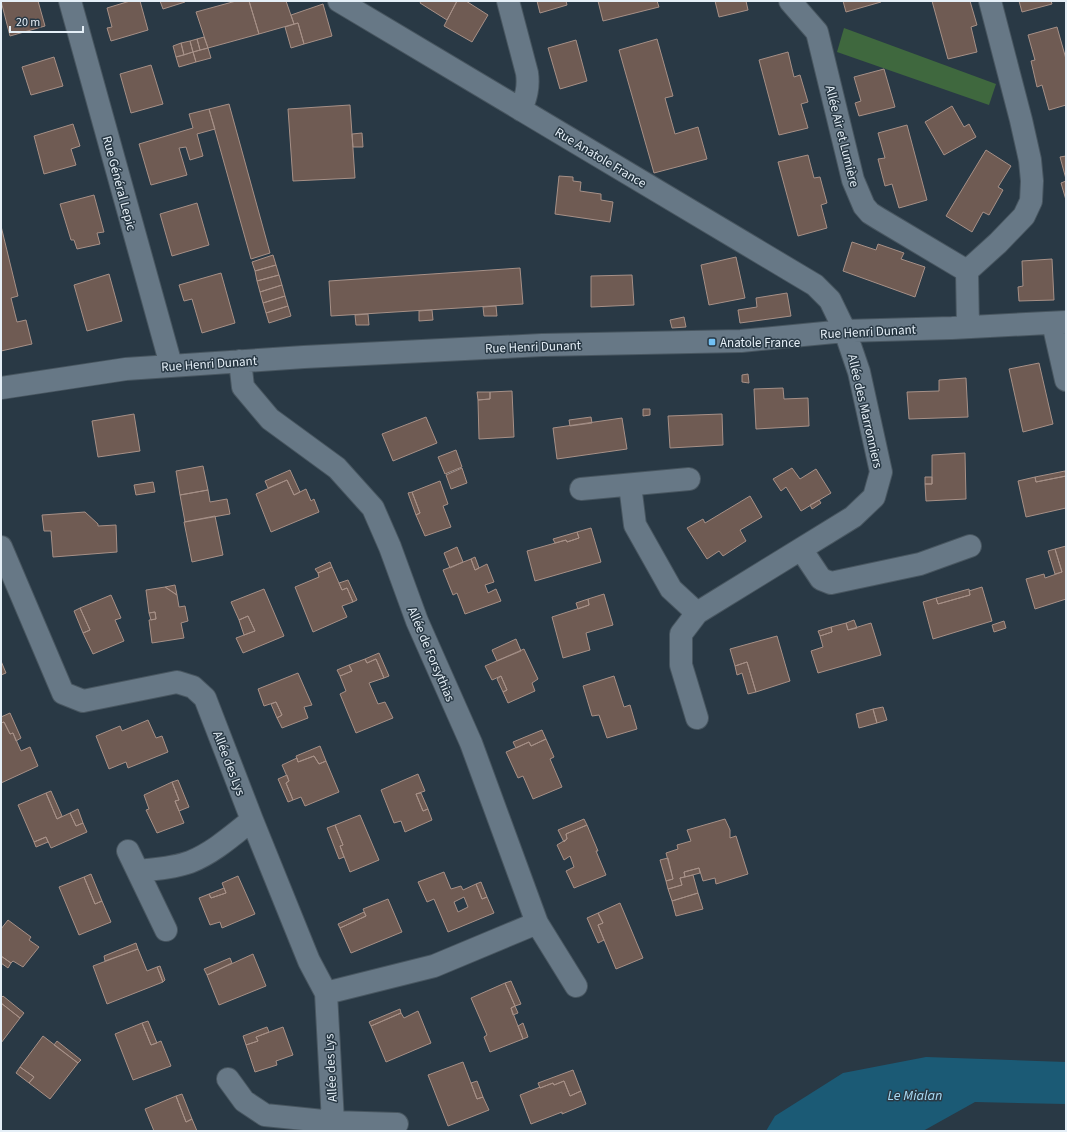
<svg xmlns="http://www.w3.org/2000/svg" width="1067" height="1132" viewBox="0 0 1067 1132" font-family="'Source Sans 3',sans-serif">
  <rect width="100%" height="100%" fill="#293945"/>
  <!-- green -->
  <path fill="#3f683e" d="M844,28L996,84L989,105L837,52Z"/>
  <!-- water -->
  <path fill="#1b5a75" d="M926,1057L1066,1062V1104L975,1102L923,1131H766L775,1116L843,1073Z"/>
  <!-- building -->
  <path fill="#6f5b53" stroke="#a69087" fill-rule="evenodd" d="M1,1H38L45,26L10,36Z
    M130,1H140L148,30L111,41L107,28L112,27L107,8Z
    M160,1H185V2L163,9Z
    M236,1H249L259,34L208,48L196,12Z
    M249,1H286L294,24L259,34Z
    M421,1H457L447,20L420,3Z
    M457,1H466L488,15L472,42L444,26Z
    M537,1H566L567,5L540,13Z
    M598,1H657L659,7L603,21Z
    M715,1H746L748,10L719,17Z
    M843,1H881V2L846,12Z
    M932,1H970L977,25L971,27L977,52L948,59Z
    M1019,1H1051L1052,4L1022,12Z
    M323,4L332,36L304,44L298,23L294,24L291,15Z
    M298,23L304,44L291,48L285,27Z
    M1057,27L1066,59V105L1049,110L1042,85L1037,87L1031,61L1035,60L1028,35Z
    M204,37L208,48L200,50L197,39Z
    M197,39L200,50L193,52L190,41Z
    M657,39L673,96L665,98L675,134L698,127L707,159L654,173L619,50Z
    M576,40L587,81L560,89L548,48Z
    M190,41L193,52L184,55L181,43Z
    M181,43L184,55L176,57L173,46Z
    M208,48L211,58L196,62L193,52Z
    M193,52L196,62L179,67L176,57Z
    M788,52L794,77L800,75L808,102L801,104L808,128L779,135L759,60Z
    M54,57L63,86L31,95L22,67Z
    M151,65L163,104L131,113L120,74Z
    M884,69L895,107L859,116L855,103L861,101L854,77Z
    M229,104L270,253L251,259L209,109Z
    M350,105L355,178L293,181L288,109Z
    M952,106L964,127L969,124L976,137L944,155L925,122Z
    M209,109L215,129L197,134L203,156L190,160L186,147L179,148L187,175L151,185L139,144L193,128L189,114Z
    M73,124L80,146L71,149L76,165L44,174L34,136Z
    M907,125L927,200L899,208L892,184L885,186L878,159L885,158L878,133Z
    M362,133L363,147H353L352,134Z
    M986,150L1011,166L998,187L1003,190L989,215L983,212L972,232L946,216Z
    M808,155L814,178L820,177L827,203L821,205L827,228L798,236L778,162Z
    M1066,156V179L1060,157Z
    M559,176L573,177V181L581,182L580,191L601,194V200L613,202L610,222L555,214Z
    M1066,181V200L1061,183Z
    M94,195L104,232L97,233L100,244L77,249L74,240H71L60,204Z
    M197,203L209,245L172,256L160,214Z
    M1,226L18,296L11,298L17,322L26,320L32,344L1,351Z
    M852,242L876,250L878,244L904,253L901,259L925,267L915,297L843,271Z
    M273,255L276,265L255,271L252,262Z
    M736,257L745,298L709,305L701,265Z
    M1052,259L1054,300L1019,301L1018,287L1023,286L1022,261Z
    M276,265L279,275L257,281L255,271Z
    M520,268L523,304L331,316L329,281Z
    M221,273L235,323L202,333L192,299L184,301L179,285Z
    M109,274L122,321L87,331L74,285Z
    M279,275L282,285L260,292L257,281Z
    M632,275L634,305L591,307V276Z
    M282,285L285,296L263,303L260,292Z
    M787,293L791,316L740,323L738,310L757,307L756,298Z
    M285,296L288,306L266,313L263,303Z
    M288,306L291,316L269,323L266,313Z
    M496,306L497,316H484L483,307Z
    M432,310L433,320L419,321V311Z
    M368,314L369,325H356L355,315Z
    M684,317L686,327L672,328L670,320Z
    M1039,363L1053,424L1023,432L1009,369Z
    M748,374L749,383L742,382V375Z
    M966,378L968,417L909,419L907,392L939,391V380Z
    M783,388L784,399L808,398L809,426L756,429L754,389Z
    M512,391L514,437L479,439L478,400L490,399V392Z
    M477,392H490V399L478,400Z
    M643,409H650V415L643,416Z
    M134,414L140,451L98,457L92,421Z
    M722,414L723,445L670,448L668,416Z
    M426,417L437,443L393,461L382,434Z
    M591,417L592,423L570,426L569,420Z
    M622,418L627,449L557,459L553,428Z
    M456,450L462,467L445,474L438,457Z
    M965,453L966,499L926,501L925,484H932V455Z
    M203,466L208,490L180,495L176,471Z
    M462,468L467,483L451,489L446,475Z
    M792,468L800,479L816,469L831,493L801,511L786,487L781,491L773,479Z
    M290,470L300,492L294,495L287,480L268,488L265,481Z
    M1065,471L1066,476L1036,482L1035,477Z
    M1066,476V508L1026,517L1018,481L1035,477L1036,482Z
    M925,477H932V484H925Z
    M287,480L294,495L306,489L311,501L314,499L319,512L271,532L256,494Z
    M440,481L448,504L443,506L451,527L425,536L416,515L420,513L412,492Z
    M153,482L155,492L136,495L134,485Z
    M208,490L210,502L227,499L230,514L185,522L180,495Z
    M412,492L420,513L416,515L408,493Z
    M750,496L762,517L740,530L746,541L723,556L719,551L707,559L687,528L703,519L705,523Z
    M819,500L821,503L812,509L810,505Z
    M85,512L98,524V526L116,525L117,552L53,557L51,531H44L42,515Z
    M215,516L223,555L192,562L184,522Z
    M591,528L601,562L535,581L527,551L566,540L567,542L579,538L577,532Z
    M577,532L579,538L567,542L566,540L555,543L553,539Z
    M1066,546V599L1035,609L1026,579L1044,574L1045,578L1062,572L1055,549Z
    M457,547L463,562L450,568L444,553Z
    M1055,549L1062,572L1055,574L1048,551Z
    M475,557L479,568L475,570L471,559Z
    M471,559L475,570L487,564L494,582L485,585L488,593L496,589L501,601L465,614L457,593L453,595L443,570Z
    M330,562L332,567L318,573L315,569Z
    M332,567L342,590L347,588L353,602L342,606L347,617L313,632L295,587L319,577L318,573Z
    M348,580L357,600L353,602L347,588L342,590L339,583Z
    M175,585L177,595L165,587Z
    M165,587L177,595L179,607L185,606L188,621L181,623L184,638L152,643L149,620L156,619L155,612L149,613L146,590Z
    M982,587L992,621L933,639L923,602L936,598L938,604L970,595L969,591Z
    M264,589L284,636L243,653L236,638L255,631L248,616L239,620L231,602Z
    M969,589L970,595L938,604L936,598Z
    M604,594L613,625L586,633L590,650L563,658L552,617L589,605L588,599Z
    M111,595L121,618L115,620L124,641L93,654L83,633L90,630L80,608Z
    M588,599L589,605L578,609L576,603Z
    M80,608L90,630L83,633L74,611Z
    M155,612L156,619L151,620L149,613Z
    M248,616L255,631L244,635L239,620Z
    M854,620L857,628L848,630L846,623Z
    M1004,621L1006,628L994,632L992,625Z
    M846,623L848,630L871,623L881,655L818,673L811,651L823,647L820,636L832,632L831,627Z
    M831,627L832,632L820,636L818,631Z
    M777,636L790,681L756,692L747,662L735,666L730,649Z
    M516,639L521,651L497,661L492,650Z
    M524,649L538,679L532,683L535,691L508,703L503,692L507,690L501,676L492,680L485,666Z
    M379,653L389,676L384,678L376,659L367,663L365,659Z
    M365,659L367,663L376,659L384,678L369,683L378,704L385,702L393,718L356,733L340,694L346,691L340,676L352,671L349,665Z
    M1,661L6,673L1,675Z
    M747,662L756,692L748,694L742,673L737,675L735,666Z
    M349,665L352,671L340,676L337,670Z
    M298,673L312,705L304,707L308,718L282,728L277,718L282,715L276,702L264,706L258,689Z
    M501,676L507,690L503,692L497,679Z
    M614,676L624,707L630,705L637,729L607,738L599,715L592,716L583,686Z
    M276,702L282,715L277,718L271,704Z
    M883,707L887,720L877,723L873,709Z
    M873,709L877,723L859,728L856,714Z
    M10,713L21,738L16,741L13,733L10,734L4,722L1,723V717Z
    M148,720L156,738L162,736L168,752L128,768L126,762L109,769L96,736L120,726L122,731Z
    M4,722L10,734L13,733L21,751L30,747L38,766L1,783V723Z
    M542,730L546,739L531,746L529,742L516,748L513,742Z
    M546,739L554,757L550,759L562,787L533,799L523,776L518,778L506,752L529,742L531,746Z
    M320,746L326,761L319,764L314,756L298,762L296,756Z
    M314,756L319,764L326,761L339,792L305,806L301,797L293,800L286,783L289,781L282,765L297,758L298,762Z
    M418,774L425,791L416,794L423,811L428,809L432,820L405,832L401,821L394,823L381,790Z
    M287,775L289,781L286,783L293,800L288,802L278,779Z
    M178,780L189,807L179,811L175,801L179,800L172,782Z
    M172,782L179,800L175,801L184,823L157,833L146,810L149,809L144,795Z
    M51,791L62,816L57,819L46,793Z
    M46,793L57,819L70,813L76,826L83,823L87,832L51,848L46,837L34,842L18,805Z
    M421,793L428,809L423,811L416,794Z
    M78,809L83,823L76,826L70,813Z
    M360,815L379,860L350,872L340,846L343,845L335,825Z
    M584,819L587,825L566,834L567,839L564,842L558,830Z
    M725,819L730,830V838L736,836L748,874L716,884L715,878L703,881L699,868L684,872L685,877L680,878L682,885L668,889L666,881L673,879L666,853L678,849L677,845L691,841L687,830Z
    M335,825L343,845L340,846L344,857L339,859L327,828Z
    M587,825L598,851H596L606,875L574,888L566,871L574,867L570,856L564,860L557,845L567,839L566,834Z
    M46,837L48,842L36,847L34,842Z
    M668,858L673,879L666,881L660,860Z
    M699,868L700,873L685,877L684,872Z
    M444,872L451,889L461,886L463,890L476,884L482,899L487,897L494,913L448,932L434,899L427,902L418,882ZM464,897L468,907L458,912L454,902Z
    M91,874L102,901L95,904L84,877Z
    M693,875L698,893L672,901L668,889L682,885L680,878Z
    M238,876L255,914L222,928L220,922L210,925L199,898L209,894L211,898L226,893L222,883Z
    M84,877L95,904L102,901L111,922L79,935L59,887Z
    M481,882L487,897L482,899L476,884Z
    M224,888L226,893L211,898L209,894Z
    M698,893L703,909L676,916L672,901Z
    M388,899L402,932L351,953L340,928L366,916L363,909Z
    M620,903L643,958L616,969L598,925L603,923L598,913Z
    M364,912L366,916L340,928L338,924Z
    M598,913L603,923L598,925L604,940L598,943L587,918Z
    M8,920L31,937L29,940L39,947L23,967L13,961L11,963L1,956V929Z
    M136,943L138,949L105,961L104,956Z
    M138,949L147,971L157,967L163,982L107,1004L93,966Z
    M253,954L266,986L219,1005L207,975Z
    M1,956L11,963L8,968L1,963Z
    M230,958L232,963L207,975L204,969Z
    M160,966L165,980L163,982L157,967Z
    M511,981L521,1004L515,1006L505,983Z
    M505,983L515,1006L511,1008L523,1039L490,1052L484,1037L487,1035L471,998Z
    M3,996L24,1013L20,1018L1,1003V998Z
    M1,1003L20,1018L1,1043Z
    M515,1006L518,1013L513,1015L511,1008Z
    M400,1009L401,1013L371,1026L369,1022Z
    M418,1011L431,1043L386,1062L371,1026L401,1013L404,1018Z
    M148,1021L157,1043L151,1045L142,1023Z
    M142,1023L151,1045L161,1041L171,1066L133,1080L115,1034Z
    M523,1023L528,1037L523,1039L518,1026Z
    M267,1027L269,1032L256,1037L258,1041L246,1045L243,1036Z
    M283,1027L293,1055L276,1061L277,1065L255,1072L246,1045L258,1041L256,1037Z
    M43,1036L78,1063L50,1099L29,1083L34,1077L20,1067Z
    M57,1041L81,1060L78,1063L54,1045Z
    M463,1062L477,1099L483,1097L489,1110L448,1126L428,1075Z
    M20,1067L34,1077L29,1083L16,1073Z
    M573,1070L581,1091L570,1096L564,1081L554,1085L553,1083L540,1088L538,1083Z
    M477,1081L483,1097L477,1099L471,1083Z
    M564,1081L570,1096L581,1091L586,1104L562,1114V1112L531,1124L520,1095L540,1087V1088L553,1083L554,1085Z
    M182,1094L192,1119L186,1122L176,1096Z
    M176,1096L186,1122L192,1119L197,1131H154L145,1109Z"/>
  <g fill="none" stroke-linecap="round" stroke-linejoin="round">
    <defs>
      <path id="minor" d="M70,1L171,365
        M339,1L815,285L830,300L845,331L859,372L881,472L874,497L853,517L697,613L671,589L635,525L630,485
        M508,1L527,73C529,87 526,97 521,110
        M790,1L817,32L853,180L864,206L870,213L878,218L967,271
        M1053,323L1066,380
        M968,327L967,271L998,243L1024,216L1031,201L1032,181L1030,160L1021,120L990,1
        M240,361L243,387L270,419L337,468L373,508L390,547L417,621L471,743L537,923L576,986
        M1,388L126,369L304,357L542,345L741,341L845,331L952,328L1066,322
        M581,489L689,479
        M1,547L63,693L83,701L177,682L193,687L205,698L252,820L309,961L326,993L333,1122
        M801,549L821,579L831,583L920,564L970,546
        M697,613L681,634V665L697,718
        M128,851L166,930
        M139,871C156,869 174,868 190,862C213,853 233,835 252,820
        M326,993L434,966L537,923
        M228,1079L244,1101L265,1115L333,1122L397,1124"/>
    </defs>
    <!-- minor casing -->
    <use href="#minor" stroke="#485660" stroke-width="24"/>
    <!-- minor -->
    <use href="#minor" stroke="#677886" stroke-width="22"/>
  </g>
  <!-- markers -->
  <rect fill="#71c1f5" stroke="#293945" stroke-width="1.5" x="708" y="338" width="8" height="8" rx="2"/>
  <g text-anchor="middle" stroke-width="3" stroke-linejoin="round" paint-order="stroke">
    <!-- street labels -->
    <g font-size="13" fill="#e5eff7" stroke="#293945">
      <text transform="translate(843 136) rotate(76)" y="5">Allée Air et Lumière</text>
      <text transform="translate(601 157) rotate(31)" y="5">Rue Anatole France</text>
      <text transform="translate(120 183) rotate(75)" y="5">Rue Général Lepic</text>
      <text transform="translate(868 331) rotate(-3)" y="5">Rue Henri Dunant</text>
      <text transform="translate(533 346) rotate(-2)" y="5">Rue Henri Dunant</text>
      <text transform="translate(209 363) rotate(-4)" y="5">Rue Henri Dunant</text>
      <text transform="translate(866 411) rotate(77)" y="5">Allée des Marronniers</text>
      <text transform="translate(432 654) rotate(67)" y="5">Allée de Forsythias</text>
      <text transform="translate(230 763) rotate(69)" y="5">Allée des Lys</text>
      <text transform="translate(330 1068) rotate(-93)" y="5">Allée des Lys</text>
    </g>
    <!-- poi labels -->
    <g font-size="13" fill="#e5eff7" stroke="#293945" text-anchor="start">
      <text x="720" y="347">Anatole France</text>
    </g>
    <!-- water labels -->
    <g font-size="14" font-style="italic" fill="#a9dbf5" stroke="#293945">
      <text x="915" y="1100">Le Mialan</text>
    </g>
  </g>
  <!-- border -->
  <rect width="1067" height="1132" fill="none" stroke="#e5eff7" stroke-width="4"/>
  <!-- scale -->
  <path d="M10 26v6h73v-6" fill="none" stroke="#e5eff7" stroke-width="2"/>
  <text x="16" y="26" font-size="12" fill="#e5eff7" stroke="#293945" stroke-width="3" paint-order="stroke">20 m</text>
</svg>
